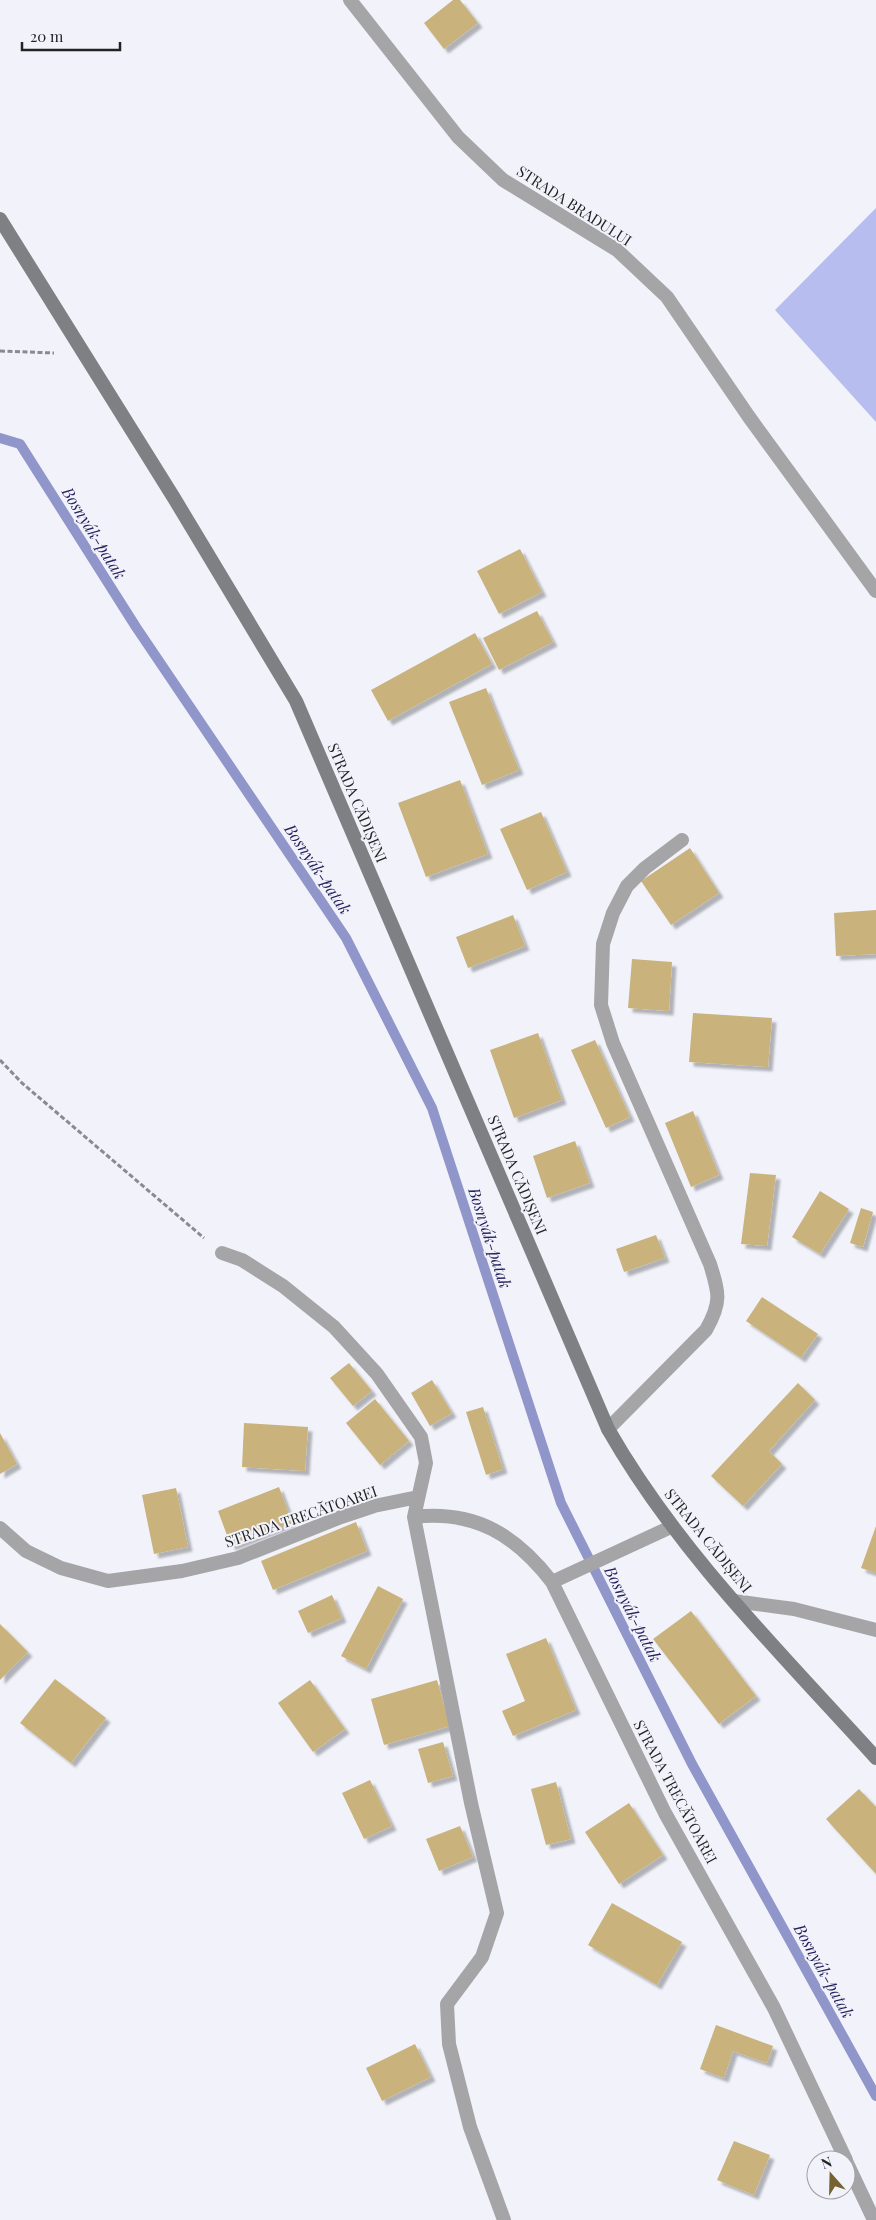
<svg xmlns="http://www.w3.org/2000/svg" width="876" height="2220" viewBox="0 0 876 2220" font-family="'Playfair Display',serif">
  <defs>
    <filter id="shadow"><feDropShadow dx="4.5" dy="4.5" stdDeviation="1" flood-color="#0004"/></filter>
  </defs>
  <rect width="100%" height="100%" fill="#f2f3fa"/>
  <!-- green -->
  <path fill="#b7beef" d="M876,208V422L775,310Z"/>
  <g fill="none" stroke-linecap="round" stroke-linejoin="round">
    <!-- stream -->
    <path stroke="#9096ca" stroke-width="10" d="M0,438L20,444L136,627L346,938L432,1108L561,1503L692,1764L876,2096"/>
  </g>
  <!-- building -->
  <path fill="#c9b27b" filter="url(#shadow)" d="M453,0H460L478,23L444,49L424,23Z
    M520,549L542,592L499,614L477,571Z
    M537,611L553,642L499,670L483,638Z
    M475,633L492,664L388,721L371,690Z
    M486,688L519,770L482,785L449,702Z
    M460,780L488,854L426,877L398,803Z
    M541,812L567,872L527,890L500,829Z
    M690,848L719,893L671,925L641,881Z
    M876,910V954L836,956L834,913Z
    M513,915L525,946L468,968L456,937Z
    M632,959L672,962L669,1011L628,1008Z
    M693,1013L772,1018L768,1067L689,1062Z
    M538,1033L562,1100L514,1118L490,1050Z
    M595,1040L630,1117L606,1128L571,1050Z
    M693,1111L719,1175L691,1187L665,1123Z
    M575,1141L590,1183L547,1198L533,1156Z
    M750,1173L776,1175L767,1246L741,1244Z
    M820,1191L849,1209L820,1254L792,1237Z
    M861,1208L873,1212L863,1247L850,1243Z
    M656,1235L665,1258L624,1272L616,1249Z
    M762,1297L818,1334L801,1358L746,1321Z
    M349,1363L372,1391L353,1406L330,1378Z
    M432,1380L452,1413L430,1426L411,1393Z
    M798,1383L815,1400L769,1451L782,1464L743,1506L711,1476Z
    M375,1399L409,1441L380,1465L346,1423Z
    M483,1407L503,1469L486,1475L466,1412Z
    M244,1423L308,1427L305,1471L242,1467Z
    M0,1433L17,1464L0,1474Z
    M279,1487L292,1522L231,1546L218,1511Z
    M176,1488L188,1547L154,1554L142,1495Z
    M356,1522L367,1551L273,1590L261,1561Z
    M876,1526V1573L861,1568Z
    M378,1586L403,1599L366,1669L341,1656Z
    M332,1595L342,1618L308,1633L298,1611Z
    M691,1611L756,1696L719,1724L653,1639Z
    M0,1624L28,1652L0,1680Z
    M546,1638L576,1710L513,1736L502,1711L525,1701L506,1654Z
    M55,1679L106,1718L71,1763L20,1723Z
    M310,1680L345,1729L313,1752L278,1703Z
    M437,1680L450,1726L384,1745L371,1699Z
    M443,1742L453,1776L428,1783L418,1749Z
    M370,1780L392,1826L364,1839L342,1793Z
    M556,1782L571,1839L546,1845L531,1789Z
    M859,1789L876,1807V1874L826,1819Z
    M629,1803L663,1855L619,1884L585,1832Z
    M460,1826L473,1857L439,1871L426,1839Z
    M612,1903L682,1942L657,1985L588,1945Z
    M716,2025L773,2046L767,2063L733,2051L724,2078L700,2069Z
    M415,2044L431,2077L382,2101L366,2068Z
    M734,2141L770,2155L754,2195L717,2180Z"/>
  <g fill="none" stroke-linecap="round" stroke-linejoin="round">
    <!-- path -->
    <path stroke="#8a8a8f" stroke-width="3" stroke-dasharray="5 2.5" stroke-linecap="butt" d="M0,351L54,353
      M0,1060L22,1083L204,1238"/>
    <!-- service -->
    <path stroke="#a5a5a8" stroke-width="14" d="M608,1429L706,1330C722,1302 719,1293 710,1264L613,1043L601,1005L603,944L613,913L627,886L645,868L682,840"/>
    <!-- minor -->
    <path stroke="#a5a5a8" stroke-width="14" d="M350,0L458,137L503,180L617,250L667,297L749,417L876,591
      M222,1253L242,1260L283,1286L334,1327L377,1374L421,1437L426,1463L414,1517L471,1803L497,1913L482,1957L447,2004L449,2044L470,2127L504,2220
      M414,1517C475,1510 516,1535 552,1582L665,1813L774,2008L846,2160
      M0,1528L26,1551L61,1568L108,1581L182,1571L238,1558L341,1517L374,1506L418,1497
      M552,1582L671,1527
      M734,1601L794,1609L876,1630
      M846,2161L874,2220"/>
    <!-- secondary -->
    <path stroke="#7f8083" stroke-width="14" d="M0,219L174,498L296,701L608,1429C678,1552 781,1653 876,1758"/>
  </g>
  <g text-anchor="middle" stroke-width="4" stroke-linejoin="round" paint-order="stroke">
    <!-- street labels -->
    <g font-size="15" fill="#222224" stroke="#f2f3fa">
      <text transform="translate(574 206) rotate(33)" y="5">STRADA BRADULUI</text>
      <text transform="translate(357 803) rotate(67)" y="5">STRADA CĂDIȘENI</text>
      <text transform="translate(517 1175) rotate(67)" y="5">STRADA CĂDIȘENI</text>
      <text transform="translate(301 1517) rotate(-19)" y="5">STRADA TRECĂTOAREI</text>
      <text transform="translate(708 1541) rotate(51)" y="5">STRADA CĂDIȘENI</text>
      <text transform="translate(675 1792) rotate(62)" y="5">STRADA TRECĂTOAREI</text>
    </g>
    <!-- water labels -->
    <g font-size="16" font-style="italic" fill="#23215e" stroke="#f2f3fa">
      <text transform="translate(94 533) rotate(58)" y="6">Bosnyák-patak</text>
      <text transform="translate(318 869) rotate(56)" y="6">Bosnyák-patak</text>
      <text transform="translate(490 1238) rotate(72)" y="6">Bosnyák-patak</text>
      <text transform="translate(633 1614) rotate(63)" y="6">Bosnyák-patak</text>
      <text transform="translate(824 1971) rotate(61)" y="6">Bosnyák-patak</text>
    </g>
  </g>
  <!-- north arrow -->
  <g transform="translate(831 2175) rotate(340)"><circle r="24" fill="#f2f3fa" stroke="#9f9fa4"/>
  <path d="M0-4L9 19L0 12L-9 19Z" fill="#776332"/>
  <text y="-8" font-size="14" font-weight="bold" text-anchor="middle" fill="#222224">N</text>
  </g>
  <!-- scale -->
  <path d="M22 42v8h98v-8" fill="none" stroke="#222224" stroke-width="2.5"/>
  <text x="30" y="42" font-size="15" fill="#222224" stroke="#f2f3fa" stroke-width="4" paint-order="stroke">20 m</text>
</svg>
